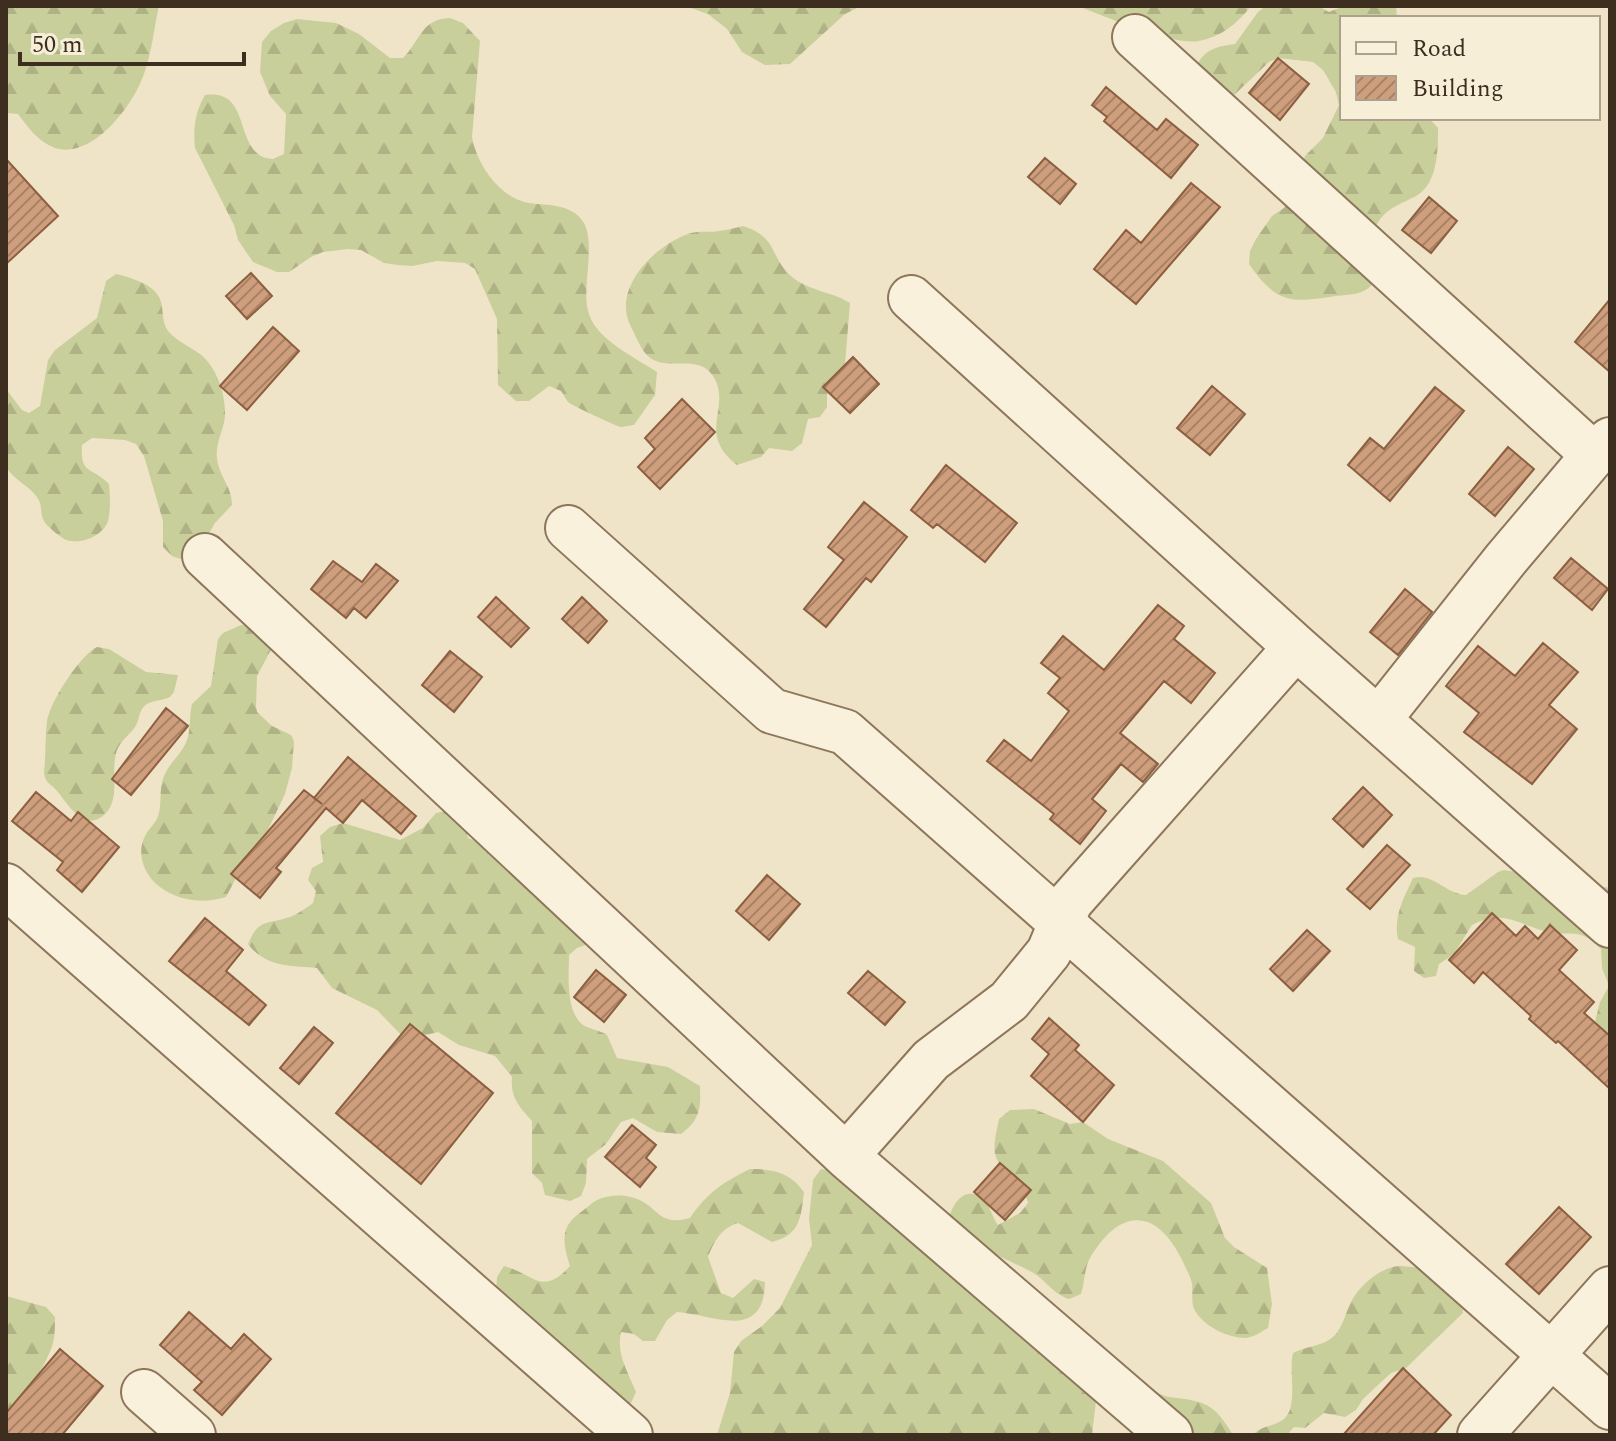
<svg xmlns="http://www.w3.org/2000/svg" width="1616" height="1441" viewBox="0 0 1616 1441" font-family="Spectral,serif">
  <defs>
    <pattern id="forest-firs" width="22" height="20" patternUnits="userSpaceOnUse" patternTransform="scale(2)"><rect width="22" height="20" fill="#c9cf9b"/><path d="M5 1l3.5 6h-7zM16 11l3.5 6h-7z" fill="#aeb285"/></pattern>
    <pattern id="building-hatch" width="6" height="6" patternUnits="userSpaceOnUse" patternTransform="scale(2)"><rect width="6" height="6" fill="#cf9f7d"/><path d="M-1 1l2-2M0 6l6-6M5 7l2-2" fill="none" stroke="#a98266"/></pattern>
  </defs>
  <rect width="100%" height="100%" fill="#f0e4c8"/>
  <!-- forest -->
  <path fill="url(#forest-firs)" d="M6,6H159C154,28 152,52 144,74C134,104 93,160 55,148C38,142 28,127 18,114L6,113Z
    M685,6H861L845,14L790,64L765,65L742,52L727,29L708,14Z
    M1078,6H1251C1238,23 1221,37 1199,41C1173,46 1104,16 1078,6Z
    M1266,6H1318L1329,12L1344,6H1396L1397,18H1342V118H1429L1438,128C1438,150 1438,184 1416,196C1401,204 1386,208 1377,224C1373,231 1373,273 1371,286C1359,296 1351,294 1336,296C1290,303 1277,304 1249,264L1250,251L1256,239L1272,216L1284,208L1293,196L1305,156L1323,138L1339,105L1336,92L1323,70L1313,62L1278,58L1269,62L1232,97L1195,69C1204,49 1215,47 1235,44L1258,12Z
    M450,18L463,23L480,41L472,137C477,165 500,198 529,203C544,205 563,204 576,214C602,232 579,288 589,314C597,340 636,358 657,372L655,395L634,425C632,425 623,427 621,427C618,427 571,405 568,402C567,401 562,392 561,391L549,386L529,401H516L498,385L497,319L475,269L465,263L437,261L412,266L398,265L384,263L361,250L348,249L323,252L311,257L289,272H277L253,262L238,240L234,225L195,148C193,128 195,112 205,95C249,89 235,140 261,156C264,158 269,158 273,159L284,154L286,114L270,96L260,72L262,42L271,31L284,23L297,19L336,23L359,34L390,58H403C421,40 421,19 450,18Z
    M743,226C778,237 769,256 791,276C808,291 831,291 850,303L845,364L831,384L827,395V407L820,417L808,419L802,443L792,451L769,448L761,457L737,465C695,432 733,407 713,376C700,356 674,368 656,361C643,357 637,338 631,327C611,289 654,246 688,234C698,230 709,233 719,231C727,230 735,228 743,226Z
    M116,274C129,277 153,284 159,297C165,308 160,321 169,332C177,341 190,347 200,354C217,367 226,395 225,416C224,430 215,443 217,458C219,477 232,486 232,505L215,523L196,556L184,560L172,556L163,547V521L144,456L136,444L125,440L92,438L82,445C80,475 91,466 109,484C110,496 111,509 108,521C103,536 81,545 66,540C60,537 52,530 47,525C38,516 44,506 37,497C28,485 14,480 6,467V389L22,410L29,413L40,406L48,360L55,350L97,318L106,281Z
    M241,625L257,626L273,646L257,676L256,706L257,712L272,726L291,735L294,741L292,768L285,794L266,834L252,848L226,897C207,903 184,902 166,891C146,880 134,855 146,834C149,829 154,824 157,819C163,806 158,790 164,776C169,763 182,754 187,740C191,729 189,716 192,704L211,686L218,639L223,633Z
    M97,647L109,649L146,672L178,675L174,692L170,697C161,702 149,699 142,709C139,714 139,721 135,727C131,733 123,739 119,746C108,765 122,796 106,813C85,835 67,803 57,791C51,783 45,784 44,772C46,755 45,737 47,721C50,702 80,655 97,647Z
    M450,810L466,825L468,838L491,847L588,944L577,948L569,955C569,974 565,1011 583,1025C589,1029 600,1030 607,1035L617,1058L668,1067L700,1086C701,1109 700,1120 681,1134L657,1132L633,1118L621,1122L606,1144L587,1159L586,1183L581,1196L570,1201L545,1195L542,1183L532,1173V1121C519,1107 510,1097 512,1077L495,1056L459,1045L438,1032L426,1035L417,1043L405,1039L377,1010L332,988L317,968C290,966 265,967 248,944C259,918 266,925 290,917C298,914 306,908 313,903L316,891L308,880L312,868L323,862L320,836L330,827L343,823L400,840L423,828L436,813Z
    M1504,870L1610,888V1038L1594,1026L1600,1002L1609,986L1602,968L1601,949C1579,925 1568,938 1544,931C1517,923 1501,909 1472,925L1454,954L1439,964L1436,976L1424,978L1414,971L1415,947L1398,939C1393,917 1404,897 1413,878C1432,872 1446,894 1466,895L1498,872Z
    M1034,1109L1070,1124L1083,1122L1108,1139L1163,1161L1211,1203L1225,1238L1234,1247L1267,1268L1272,1304L1268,1328C1261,1332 1254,1337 1246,1338C1227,1338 1203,1326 1194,1309C1191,1302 1193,1292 1192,1284C1191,1277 1186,1269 1183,1262C1157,1207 1120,1207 1090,1258C1084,1269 1085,1282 1081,1294L1069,1299C1052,1294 1044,1277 1028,1270C1000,1257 974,1243 948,1228C948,1207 965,1181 985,1201C990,1207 993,1218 998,1225L1020,1213L1028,1203C1023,1179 1002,1175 996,1157C992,1146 997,1130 999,1119L1010,1110Z
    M750,1169C773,1169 790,1172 804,1192C801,1218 800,1235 772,1242L738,1223C721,1228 714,1242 708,1257L721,1293L733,1298L754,1279L765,1282C764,1342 714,1315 677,1312L667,1320L655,1341H643L634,1334L621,1332C616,1354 628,1372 636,1392L631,1403L619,1407L495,1304L497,1277L504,1266C534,1274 542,1297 570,1266C563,1243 559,1227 581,1212C587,1208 591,1203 597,1200C611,1193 632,1194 645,1203C652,1207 658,1215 665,1218C674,1222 682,1220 690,1218C708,1192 722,1183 750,1169Z
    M821,1169L834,1171L1083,1379L1096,1401L1092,1435H717L730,1393L734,1352L741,1341L762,1326L780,1308L812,1245L809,1219L813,1180Z
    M1400,1266L1425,1268L1462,1301L1463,1313L1406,1368L1391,1373L1363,1399L1356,1410L1345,1417L1324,1413L1305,1428L1294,1427L1287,1435H1253C1262,1425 1272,1427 1281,1421C1300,1410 1288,1373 1293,1353C1306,1346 1324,1346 1334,1336C1343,1327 1345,1314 1351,1302C1360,1285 1380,1267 1400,1266Z
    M6,1296L46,1307L55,1317C55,1325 55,1335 53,1343C48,1363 23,1400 6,1411Z
    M1145,1387C1154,1389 1161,1396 1169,1397C1205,1401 1214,1403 1233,1435H1163Z"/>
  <!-- building -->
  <path fill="url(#building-hatch)" stroke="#8d5f41" stroke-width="2" d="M1278,58L1309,84L1280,120L1249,93Z
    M1106,87L1157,130L1166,119L1198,145L1171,178L1104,121L1107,117L1092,105Z
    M1045,158L1076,184L1060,204L1028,177Z
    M6,159L58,216L6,264Z
    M1191,183L1220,207L1136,304L1094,269L1126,230L1141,243Z
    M1429,197L1457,221L1431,253L1402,230Z
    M251,273L272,296L247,319L226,296Z
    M1610,299V372L1575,342Z
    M273,327L299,351L247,410L220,386Z
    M853,357L879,384L850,413L823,387Z
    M1212,386L1245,414L1210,455L1177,428Z
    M1435,387L1464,411L1390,501L1348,465L1370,438L1384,449Z
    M682,399L715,432L660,489L638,467L655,449L645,438Z
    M1508,447L1534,469L1495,516L1469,494Z
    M946,465L1017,523L985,562L937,524L933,528L911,510Z
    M864,502L907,537L871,582L866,578L826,627L804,609L844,560L828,547Z
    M1571,558L1608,589L1592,610L1554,578Z
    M333,561L362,582L376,564L398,581L366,618L354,608L346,618L311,589Z
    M1405,589L1432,612L1398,655L1370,632Z
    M496,597L529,628L511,647L478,617Z
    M582,597L607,621L588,643L562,619Z
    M1158,605L1184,626L1174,639L1215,673L1191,703L1164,681L1120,733L1158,764L1143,782L1121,764L1092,799L1106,811L1080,844L1050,819L1054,814L987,761L1004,740L1031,761L1069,711L1048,693L1060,678L1041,663L1063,636L1104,670Z
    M1543,643L1578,672L1549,705L1577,729L1532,784L1464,732L1479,713L1446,686L1478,646L1515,676Z
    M450,651L482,677L454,712L422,685Z
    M166,708L188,726L131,795L112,779Z
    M348,757L416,816L401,834L362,800L343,823L326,808L276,868L281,872L260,898L231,874L304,790L322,804L314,798Z
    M1363,787L1392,815L1363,847L1333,819Z
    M36,792L71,821L78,812L119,847L82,892L57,870L63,862L12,821Z
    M1387,845L1410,865L1370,909L1347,889Z
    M767,875L800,904L769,940L736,911Z
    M1492,913L1516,936L1525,926L1538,939L1550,925L1577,950L1559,970L1594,1002L1584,1013L1610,1036V1089L1558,1041L1556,1043L1529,1019L1531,1016L1483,972L1474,983L1449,960Z
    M205,918L243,950L226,971L266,1005L249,1025L169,961Z
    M1307,930L1330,951L1293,991L1270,969Z
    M596,970L626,995L604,1022L574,997Z
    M868,971L905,1002L885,1025L848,993Z
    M1049,1018L1079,1045L1075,1050L1114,1085L1083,1122L1031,1076L1049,1054L1032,1039Z
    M410,1024L493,1093L421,1184L336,1113Z
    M314,1027L333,1043L299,1084L280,1068Z
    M632,1125L656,1145L646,1158L656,1167L640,1187L605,1157Z
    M1000,1163L1031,1190L1005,1220L974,1192Z
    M1559,1207L1591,1237L1539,1294L1506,1264Z
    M189,1312L231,1349L244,1334L271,1359L222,1415L194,1390L202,1382L160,1345Z
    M60,1349L103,1386L62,1435H6V1413Z
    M1403,1368L1451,1415L1433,1435H1343Z"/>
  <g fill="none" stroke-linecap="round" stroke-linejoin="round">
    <defs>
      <path id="minor" d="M1135,37L1594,455
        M911,298L1296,647L1610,925
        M568,528L772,711L845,732L1610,1407
        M205,556L846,1156L1170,1435
        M1379,719L1506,559L1594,455L1610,440
        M6,886L630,1435
        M846,1156L931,1060L1009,1001L1049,952L1070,902L1296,647
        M144,1392L193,1435
        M1480,1435L1610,1289"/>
    </defs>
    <!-- minor casing -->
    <use href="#minor" stroke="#8d765c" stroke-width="48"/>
    <!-- minor -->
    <use href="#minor" stroke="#faf1dc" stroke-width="44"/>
  </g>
  <!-- border -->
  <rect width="1616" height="1441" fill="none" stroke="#3d2e20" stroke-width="16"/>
  <!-- legend -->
  <rect x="1340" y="16" width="260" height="104" fill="#f7eed8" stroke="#ada18e" stroke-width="2"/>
  <rect x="1356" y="42" width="40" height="12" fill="#faf1dc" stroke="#ada18e" stroke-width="2"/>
  <text x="1412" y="56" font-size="24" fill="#3d2e20">Road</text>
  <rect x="1356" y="76" width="40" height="24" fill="url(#building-hatch)" stroke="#ada18e" stroke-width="2"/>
  <text x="1412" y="96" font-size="24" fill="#3d2e20">Building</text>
  <!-- scale -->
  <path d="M20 52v12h224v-12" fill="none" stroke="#3d2e20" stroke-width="4"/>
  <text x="32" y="52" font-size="24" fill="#3d2e20" stroke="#f7eed8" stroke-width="6" paint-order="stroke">50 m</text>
</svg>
